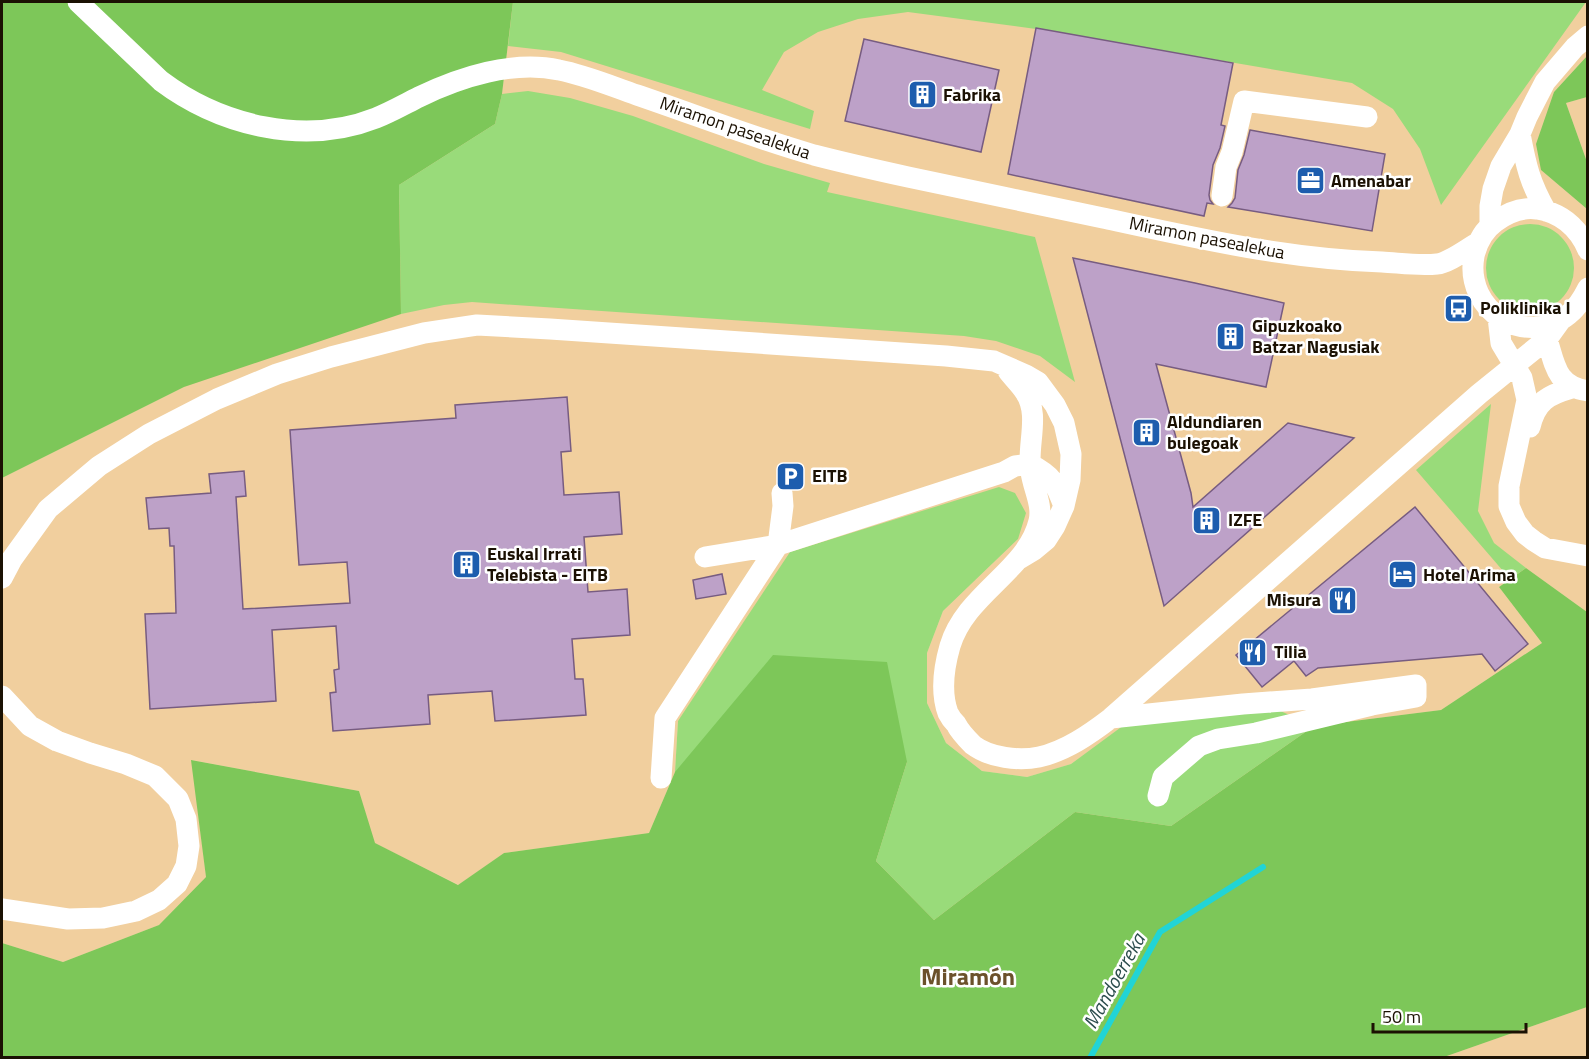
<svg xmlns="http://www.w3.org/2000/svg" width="1589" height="1059" viewBox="0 0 1589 1059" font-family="'Titillium Web',sans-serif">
  <rect width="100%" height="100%" fill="#f8dab0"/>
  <!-- built -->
  <path fill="#f1cf9e" d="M513,2H1587V56L1554,92L1541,170L1587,209V612L1526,568L1499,587L1542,643L1441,710L1314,726L1125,725L1071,764L1027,777L982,771L946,743L927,703V653L943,611L1018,539L999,487L678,721L675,772L649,833L504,853L459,885L374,843L359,791L192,760L206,877L159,925L63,962L2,943V478L184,387L495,124L502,94Z
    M1587,97V162L1566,103Z
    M1587,1007V1057H1444Z"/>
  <!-- green -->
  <path fill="#99db7a" d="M513,2H1586L1441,205L1420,149L1393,109L1352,83L1036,29L908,12L858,19L818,32L784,52L762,90L814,111L810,129L561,52L508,46Z
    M528,91L570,98L633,116L764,164L830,183L827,192L1035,237L1075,382L1040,356L996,341L964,336L472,302L444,305L401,314L399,185L495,124L502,94Z
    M1486 268a44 44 0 1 1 88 0a44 44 0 1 1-88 0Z
    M1491,404L1478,511L1494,543L1526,568L1510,579L1416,470Z
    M999,487L1015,493L1026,513L1018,539L943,611L927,653V703L946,743L982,771L1027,777L1071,764L1124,725L1276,709L1314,726L1171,826L1075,812L934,920L876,861L907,762L675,772L678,721L790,552Z"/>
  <!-- forest -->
  <path fill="#7dc759" d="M2,2H513L502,94L495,124L399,185L401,314L184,387L2,478Z
    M1587,56V97L1566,103L1587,162V209L1541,170L1536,144L1554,92Z
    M1526,568L1587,612V1007L1444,1057H2V943L63,962L159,925L206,877L191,760L359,791L375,843L458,885L504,853L649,833L675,772L773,655L887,662L907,762L876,861L934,920L1075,812L1171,826L1314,726L1441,710L1542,643L1499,587Z"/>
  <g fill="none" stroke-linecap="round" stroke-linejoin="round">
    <!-- stream -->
    <path stroke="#21d4d6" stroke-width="6" d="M1090,1058L1160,932L1263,867"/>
  </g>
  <!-- building -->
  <path fill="#bda1c8" stroke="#775c81" stroke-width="1.5" d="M1036,28L1233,63L1221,125L1225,126L1220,148L1213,165L1209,195L1210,200L1213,204L1207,203L1204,216L1008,174Z
    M864,39L999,70L981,152L845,121Z
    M1250,130L1385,154L1372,231L1228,207L1232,203L1235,198L1238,170L1244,155Z
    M1073,258L1195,283L1284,303L1266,387L1156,364L1191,493L1193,507L1288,423L1354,438L1164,606Z
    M567,397L571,451L561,452L564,495L619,492L622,534L584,537L588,592L627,589L630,635L572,639L575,679H583L586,715L495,721L492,691L428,695L430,724L333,731L330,693L336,692L334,670L339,669L336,626L272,630L276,701L150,709L145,614L176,613L174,546H170L169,528L149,529L146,498L211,493L209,474L244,471L246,496L236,497L243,609L350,603L347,562L299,565L290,430L456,418L455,405Z
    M1415,507L1528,644L1495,671L1482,654L1318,668L1306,676L1294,661L1262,687L1236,655Z
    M722,574L726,594L696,599L693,580Z"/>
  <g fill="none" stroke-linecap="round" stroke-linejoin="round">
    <!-- minor -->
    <path stroke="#fff" stroke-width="21" d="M78,2L161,81C221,126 305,146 376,118C391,112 405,104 419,97C460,77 513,60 559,70C585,75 611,86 637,95C696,115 754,138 814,155C845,163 876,170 908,177C973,191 1038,204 1103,218C1195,238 1287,259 1382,262C1400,263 1419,266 1437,264C1449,263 1468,248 1479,242
      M1520,134C1526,166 1530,183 1546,211
      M1222,196L1226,167L1232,152L1244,101L1367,117
      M1490,226V206L1493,189L1501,166L1520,134L1527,117L1545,82L1575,47L1588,36
      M1588,250C1578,227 1562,213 1537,209C1522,207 1507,213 1495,222C1484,230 1477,243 1474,256C1464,311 1526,349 1569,314C1578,307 1583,298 1588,288
      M1498,317L1501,343L1522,378L1527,400L1509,486V506L1516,522L1525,534L1534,541L1545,548L1588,556
      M1547,339C1555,365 1556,386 1588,391
      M1008,371C1013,378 1020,384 1025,392C1041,415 1026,447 1031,472C1033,488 1043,505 1039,521C1027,571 966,593 950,646C944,667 940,691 948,713C950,717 953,721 956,724C960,732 967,739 973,745C990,758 1019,761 1039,757C1066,751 1090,734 1111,718L1479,394L1547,339L1560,321
      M1530,427C1536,401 1548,395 1572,388
      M1030,464C1053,476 1055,482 1064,506
      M705,557L778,545L1004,472L1015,466L1030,464
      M2,578L12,559L48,509L99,466L149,434L217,399L277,374L331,357L424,333L477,325L550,329L946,356L994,361L1026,375L1038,382L1055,405L1064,423L1071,454L1070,480L1064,506L1055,526L1046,540L1034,550L1019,559
      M2,696L30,726L57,741L90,753L126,764L155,776L178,799L186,819L189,846L186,866L177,884L159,900L136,911L103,918L68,919L2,909
      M1111,718L1243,704L1312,699L1416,685V697L1372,705L1256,733L1218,739L1199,746L1163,777L1158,796
      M661,778L665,718L778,545L783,506L782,493"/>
  </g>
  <!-- icons -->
  <defs>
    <symbol id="building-square" viewBox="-11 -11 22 22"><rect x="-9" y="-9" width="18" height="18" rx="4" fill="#1d5dae" stroke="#fff"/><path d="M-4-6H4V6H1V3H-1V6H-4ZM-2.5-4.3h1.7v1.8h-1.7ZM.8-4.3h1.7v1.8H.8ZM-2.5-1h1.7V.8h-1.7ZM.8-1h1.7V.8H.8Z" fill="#fff"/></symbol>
    <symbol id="office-square" viewBox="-11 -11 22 22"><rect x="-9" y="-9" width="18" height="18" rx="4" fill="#1d5dae" stroke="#fff"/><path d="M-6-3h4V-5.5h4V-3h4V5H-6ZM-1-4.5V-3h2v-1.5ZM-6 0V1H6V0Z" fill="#fff"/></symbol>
    <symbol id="bus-square" viewBox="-11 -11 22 22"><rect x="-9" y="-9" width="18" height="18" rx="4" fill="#1d5dae" stroke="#fff"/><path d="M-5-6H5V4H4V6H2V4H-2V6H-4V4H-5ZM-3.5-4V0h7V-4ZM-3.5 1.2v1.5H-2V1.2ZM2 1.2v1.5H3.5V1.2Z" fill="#fff"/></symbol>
    <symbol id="parking-square" viewBox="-11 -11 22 22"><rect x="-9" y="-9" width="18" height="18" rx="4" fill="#1d5dae" stroke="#fff"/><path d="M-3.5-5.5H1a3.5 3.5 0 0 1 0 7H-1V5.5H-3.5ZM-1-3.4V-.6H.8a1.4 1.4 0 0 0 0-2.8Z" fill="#fff"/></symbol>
    <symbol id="hotel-square" viewBox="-11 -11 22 22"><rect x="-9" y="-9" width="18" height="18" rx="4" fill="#1d5dae" stroke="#fff"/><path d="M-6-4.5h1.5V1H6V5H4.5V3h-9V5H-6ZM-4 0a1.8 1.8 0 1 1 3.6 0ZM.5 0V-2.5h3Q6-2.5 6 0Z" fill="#fff"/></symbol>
    <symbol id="restaurant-square" viewBox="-11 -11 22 22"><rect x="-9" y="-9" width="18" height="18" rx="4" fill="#1d5dae" stroke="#fff"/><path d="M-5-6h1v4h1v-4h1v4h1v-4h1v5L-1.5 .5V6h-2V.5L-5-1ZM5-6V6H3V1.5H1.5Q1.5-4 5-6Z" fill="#fff"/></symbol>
  </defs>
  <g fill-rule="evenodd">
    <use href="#building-square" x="906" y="78" width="33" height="33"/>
    <use href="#office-square" x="1294" y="164" width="33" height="33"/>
    <use href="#bus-square" x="1442" y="292" width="33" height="33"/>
    <use href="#building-square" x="1214" y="320" width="33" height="33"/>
    <use href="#building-square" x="1130" y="416" width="33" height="33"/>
    <use href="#parking-square" x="774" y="460" width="33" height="33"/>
    <use href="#building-square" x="1190" y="504" width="33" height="33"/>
    <use href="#building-square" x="450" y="548" width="33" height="33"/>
    <use href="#hotel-square" x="1386" y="558" width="33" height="33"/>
    <use href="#restaurant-square" x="1326" y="584" width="33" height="33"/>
    <use href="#restaurant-square" x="1236" y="636" width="33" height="33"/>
  </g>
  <g text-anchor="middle" stroke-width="5" stroke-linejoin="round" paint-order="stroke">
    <!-- poi labels -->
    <g font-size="18" font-weight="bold" fill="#1b1103" stroke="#fff" text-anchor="start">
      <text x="943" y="101">Fabrika</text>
      <text x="1331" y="187">Amenabar</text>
      <text x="1480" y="314">Poliklinika I</text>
      <text x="1252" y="332">Gipuzkoako<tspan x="1252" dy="21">Batzar Nagusiak</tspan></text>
      <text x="1167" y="428">Aldundiaren<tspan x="1167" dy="21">bulegoak</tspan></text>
      <text x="812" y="482">EITB</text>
      <text x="1228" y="526">IZFE</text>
      <text x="487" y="560">Euskal Irrati<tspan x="487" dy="21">Telebista - EITB</tspan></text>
      <text x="1423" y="581">Hotel Arima</text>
      <text x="1321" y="606" text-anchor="end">Misura</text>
      <text x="1274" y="658">Tilia</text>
    </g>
    <!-- street labels -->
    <g font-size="18" fill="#1b1103" stroke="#fff">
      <text transform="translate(735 128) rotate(19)" y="6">Miramon pasealekua</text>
      <text transform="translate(1207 238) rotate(11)" y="6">Miramon pasealekua</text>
    </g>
    <!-- water labels -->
    <g font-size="20" font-style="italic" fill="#2c4d4d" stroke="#fff">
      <text transform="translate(1114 981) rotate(-61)" y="7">Mandoerreka</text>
    </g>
    <!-- district labels -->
    <g font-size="24" font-weight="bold" fill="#6b512b" stroke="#fff">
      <text x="968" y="985">Miramón</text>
    </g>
  </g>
  <!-- border -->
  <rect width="1589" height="1059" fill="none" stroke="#1b1103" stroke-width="6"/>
  <!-- scale -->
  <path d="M1373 1023v9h153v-9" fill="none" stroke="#1b1103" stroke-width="3"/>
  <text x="1382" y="1023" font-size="18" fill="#1b1103" stroke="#ffffff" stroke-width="4.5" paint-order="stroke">50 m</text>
</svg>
